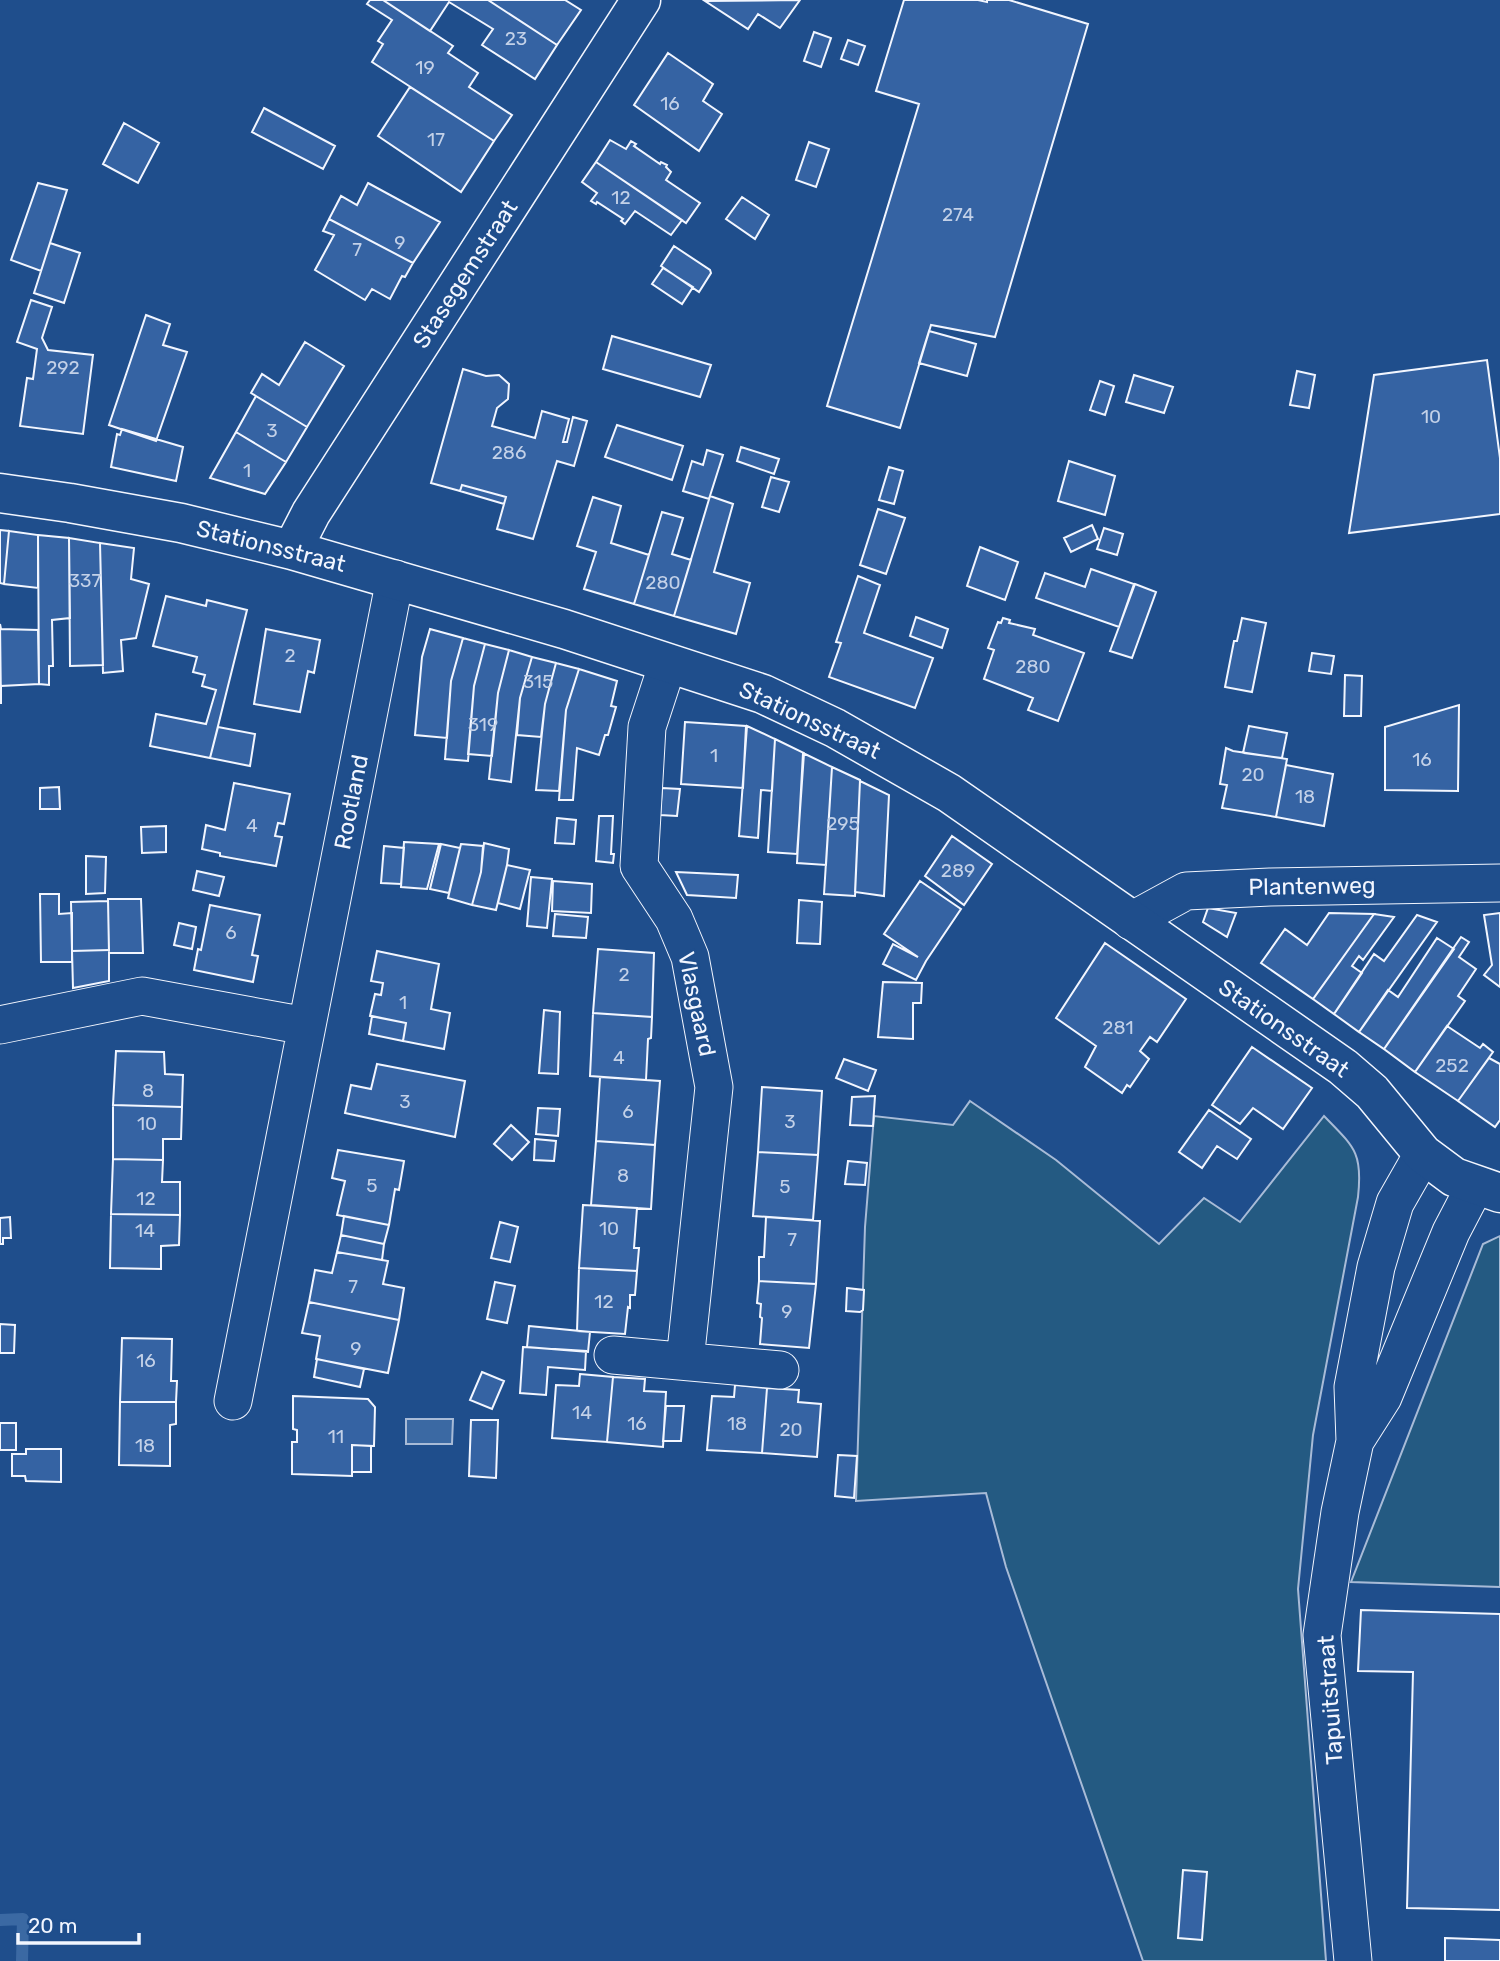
<svg xmlns="http://www.w3.org/2000/svg" width="1500" height="1961" viewBox="0 0 1500 1961" font-family="Rubik,sans-serif">
  <rect width="100%" height="100%" fill="#1f4e8c"/>
  <!-- green -->
  <path fill="#245a82" stroke="#a8bbd7" stroke-width="2" d="M970,1101L1056,1160L1159,1244L1204,1198L1240,1222L1324,1116C1354,1147 1363,1152 1358,1197L1313,1435L1298,1589L1326,1961H1143L1006,1567L986,1493L856,1501L865,1227L874,1116L953,1125Z
    M1500,1236V1587L1351,1582L1483,1244Z"/>
  <!-- water -->
  <path fill="#3b69a3" stroke="#a8bbd7" stroke-width="2" d="M406,1419H453L452,1444H406Z"/>
  <g fill="none" stroke-linecap="round" stroke-linejoin="round">
    <!-- stream -->
    <path stroke="#3b69a3" stroke-width="12" d="M0,1920L23,1919L22,1961"/>
  </g>
  <!-- building -->
  <path fill="#3563a3" stroke="#f2f6ff" stroke-width="2" d="M370,0H383L453,46L448,53L478,73L469,87L512,115L494,141L372,62L383,44L378,41L392,20L367,4Z
    M383,0H488L557,45L535,79L482,45L493,29L449,2L430,31Z
    M488,0H565L581,10L557,45Z
    M800,0L780,28L758,14L748,29L705,1Z
    M904,0H978L987,2V0H1009L1088,24L995,337L931,325L900,428L827,406L919,104L876,91Z
    M814,32L831,38L821,67L804,61Z
    M848,40L865,46L858,65L841,59Z
    M668,53L713,84L703,101L722,114L699,151L634,105Z
    M410,87L494,141L461,192L378,136Z
    M264,108L335,146L323,169L252,132Z
    M124,123L159,143L138,183L103,164Z
    M610,140L626,149L631,141L636,144L634,146L660,164L661,162L667,165L666,167L671,172L666,180L700,203L686,223L596,162Z
    M809,142L829,149L816,187L796,180Z
    M596,162L682,220L671,235L635,211L625,224L621,221L623,219L597,202L596,204L591,201L597,193L582,182Z
    M38,183L67,190L41,271L11,260Z
    M368,183L440,222L413,263L329,219L341,196L357,205Z
    M742,197L769,215L755,239L726,219Z
    M329,219L413,263L405,277L402,276L390,299L372,289L365,300L315,270L334,235L323,231Z
    M50,243L80,253L64,303L34,293Z
    M674,246L710,270L711,273L699,292L661,266Z
    M663,268L693,287L682,304L652,284Z
    M31,300L52,307L42,338L48,350L93,355L83,434L20,426L27,378L33,379L37,349L17,342Z
    M146,315L170,324L163,345L187,352L156,441L109,425Z
    M929,331L976,344L967,376L919,363Z
    M612,336L711,365L700,397L603,369Z
    M305,342L344,366L307,427L251,393L262,374L279,385Z
    M1487,360L1500,458V514L1349,533L1374,375Z
    M463,369L486,376L499,375L509,384L508,399L497,408L492,426L535,438L542,411L569,419L563,442H567L573,417L587,421L574,466L557,461L533,539L497,529L506,497L462,485L460,491L431,483Z
    M1297,371L1315,375L1309,408L1290,405Z
    M1134,375L1173,387L1164,413L1126,402Z
    M1100,381L1114,386L1105,415L1090,410Z
    M256,396L307,427L286,462L236,432Z
    M617,425L683,446L672,480L605,457Z
    M122,429L183,447L176,481L111,467L117,434L120,435Z
    M236,432L286,462L265,494L210,478Z
    M741,447L779,459L774,474L737,461Z
    M707,450L723,455L709,499L683,491L692,461L703,465Z
    M1069,461L1115,476L1105,515L1058,501Z
    M889,467L903,471L894,504L879,500Z
    M771,477L789,482L779,512L762,507Z
    M462,485L506,497L504,504L460,491Z
    M710,496L733,504L714,572L750,583L736,634L674,616Z
    M593,497L621,506L611,543L649,555L634,604L584,589L596,552L577,546Z
    M878,509L905,518L886,574L860,565Z
    M662,512L683,518L672,554L691,560L674,616L634,604Z
    M1092,525L1098,539L1071,552L1064,538Z
    M1104,528L1123,534L1117,555L1097,549Z
    M0,530L9,531L4,584L0,583Z
    M9,531L38,535V588L4,584Z
    M38,535L69,538L70,618L52,620L53,666H49V685L39,684Z
    M69,538L100,543L103,665L70,666Z
    M100,543L134,548L131,579L149,584L136,638L121,640L123,671L103,673Z
    M980,547L1018,562L1005,600L967,586Z
    M1091,569L1134,584L1119,627L1036,598L1045,573L1085,587Z
    M858,576L880,585L864,633L933,658L915,708L829,677L841,643L836,642Z
    M1135,584L1156,592L1132,658L1110,651Z
    M166,596L206,606L207,600L247,610L210,758L150,746L156,714L206,724L216,690L202,686L205,675L193,672L197,657L153,646Z
    M916,617L948,629L942,648L910,636Z
    M1003,618L1010,620L1009,623L1035,629L1033,635L1084,653L1058,721L1028,710L1033,698L984,679L994,650L988,648L998,622L1001,623Z
    M1242,618L1266,623L1252,692L1225,687L1234,641H1237Z
    M0,624L1,629L38,630L39,684L1,686V704Z
    M266,629L320,640L314,673L308,671L300,712L254,704Z
    M430,629L463,638L451,681L447,738L415,735L422,657Z
    M463,638L485,644L474,686L468,761L445,759L451,681Z
    M485,644L509,650L498,693L492,756L468,754L474,686Z
    M509,650L532,657L520,698L511,782L489,779L498,693Z
    M1312,653L1334,656L1331,674L1309,671Z
    M532,657L556,663L545,704L541,737L517,735L520,698Z
    M556,663L579,669L566,710L559,791L536,790L545,704Z
    M579,669L617,681L611,706L616,707L608,735H605L599,755L577,748L573,800H559L566,710Z
    M1345,675L1362,676L1361,716H1344Z
    M1459,705L1458,791L1385,790V727Z
    M685,722L746,726L743,788L681,784Z
    M747,726L775,739L772,791L761,790L758,838L739,836Z
    M1249,726L1287,733L1282,758L1243,753Z
    M218,727L255,734L250,766L210,758Z
    M775,739L804,753L797,854L768,852Z
    M1226,748L1233,751L1287,759L1276,817L1222,808L1227,785L1220,784Z
    M803,753L832,767L826,865L797,863Z
    M1286,765L1333,774L1324,826L1276,817Z
    M832,767L860,780L855,896L824,894Z
    M860,781L889,795L884,896L855,892Z
    M234,783L290,794L284,824L278,823L275,836L282,837L276,866L220,856V853L202,849L206,825L225,830Z
    M59,787L60,809H40V788Z
    M662,788L680,789L677,816L660,815Z
    M599,816H613L611,854H614L613,863L596,861Z
    M557,818L576,820L574,844L555,843Z
    M166,826V852L142,853L141,827Z
    M952,836L992,864L964,905L925,876Z
    M404,842L439,844L427,889L401,887Z
    M484,843L509,849L507,865L496,910L472,905L481,872Z
    M441,844L460,848L449,893L430,889Z
    M461,844L483,846L481,872L472,905L448,898Z
    M384,846L404,848L401,884L381,883Z
    M86,856L106,857L105,893L86,894Z
    M507,865L530,870L520,909L498,903Z
    M197,871L224,877L219,896L193,890Z
    M676,872L738,875L736,898L687,895Z
    M531,877L552,879L547,928L527,926Z
    M553,881L592,884L591,913L552,911Z
    M920,881L961,909L926,961L916,980L883,964L893,944L918,957L884,934Z
    M40,894H59V914L72,913V962H41Z
    M108,899H141L143,953H109Z
    M799,900L822,902L820,944L797,943Z
    M108,901L109,950L72,951L71,902Z
    M210,905L260,915L252,955L258,956L253,982L194,970L198,949L201,950Z
    M1208,908L1236,913L1227,937L1203,922Z
    M1329,913L1374,914L1313,999L1261,963L1285,929L1307,945Z
    M1500,913V987L1484,975L1492,965L1484,915Z
    M555,914L588,917L586,938L553,936Z
    M1374,914L1394,917L1363,960L1359,956L1352,966L1362,973L1334,1014L1313,999Z
    M1417,915L1437,922L1359,1032L1334,1014L1374,954L1384,961Z
    M179,923L196,927L192,949L174,945Z
    M1461,937L1469,942L1459,957L1476,969L1458,996L1465,1001L1415,1072L1384,1049Z
    M1437,938L1454,949L1384,1049L1359,1032L1388,990L1398,997Z
    M1105,943L1186,999L1157,1042L1150,1037L1140,1051L1149,1059L1130,1087L1127,1085L1122,1093L1085,1067L1096,1046L1056,1018Z
    M598,949L654,953L652,1017L593,1013Z
    M109,950V981L73,988L72,951Z
    M377,951L439,964L431,1009L450,1013L444,1049L403,1041L406,1023L370,1016L375,994L381,995L383,983L371,981Z
    M883,982L922,983L921,1003H913V1039L878,1037Z
    M544,1010L560,1012L558,1074L539,1073Z
    M593,1013L652,1017L651,1038L648,1039L646,1080L590,1076Z
    M372,1016L406,1023L403,1041L369,1034Z
    M1447,1026L1480,1048L1483,1044L1493,1052L1458,1101L1415,1072Z
    M1252,1047L1312,1088L1283,1129L1253,1108L1240,1124L1212,1105Z
    M116,1051L164,1052L165,1074L183,1075L182,1107L113,1105Z
    M1489,1058L1500,1064V1120L1495,1127L1458,1101Z
    M844,1059L876,1070L868,1091L836,1078Z
    M377,1064L465,1081L455,1137L345,1113L351,1085L371,1089Z
    M600,1077L660,1081L655,1145L596,1141Z
    M762,1087L822,1091L818,1155L758,1152Z
    M875,1096L873,1126L850,1125L852,1097Z
    M113,1105L182,1107L181,1139H163V1160L113,1159Z
    M538,1108L560,1109L558,1136L536,1134Z
    M1209,1110L1251,1139L1237,1159L1217,1146L1202,1168L1179,1152Z
    M511,1125L529,1142L512,1160L494,1144Z
    M535,1139L556,1141L554,1161L534,1160Z
    M596,1141L655,1145L651,1209L591,1205Z
    M338,1150L404,1161L399,1190L395,1189L389,1225L337,1215L345,1181L332,1178Z
    M758,1152L818,1155L813,1220L753,1216Z
    M113,1159L163,1160L162,1182H180V1215L111,1214Z
    M848,1161L867,1163L865,1185L845,1184Z
    M583,1205L637,1208L634,1248H639L637,1271L579,1268Z
    M111,1214L180,1215L179,1245L161,1246V1269L110,1268Z
    M344,1216L389,1225L384,1244L341,1235Z
    M10,1217L11,1238H3V1244H0V1218Z
    M766,1217L820,1221L816,1284L759,1281V1257H764Z
    M500,1222L518,1227L510,1262L491,1258Z
    M341,1235L384,1244L382,1260L337,1252Z
    M337,1252L388,1261L383,1284L404,1288L399,1320L309,1302L315,1270L332,1273Z
    M579,1268L637,1271L635,1295H630V1308L628,1307L625,1334L577,1331Z
    M759,1281L816,1284L809,1348L760,1344L762,1318L760,1317L761,1304L757,1303Z
    M495,1282L515,1286L507,1323L487,1319Z
    M847,1288L864,1290L863,1310L860,1312L846,1311Z
    M309,1302L399,1320L388,1373L316,1359L320,1336L302,1333Z
    M0,1324L15,1325L14,1353H0Z
    M529,1326L590,1332L588,1352L527,1347Z
    M122,1338L172,1339L171,1381H177L176,1402H120Z
    M523,1347L586,1351L585,1370L548,1367L546,1395L520,1393Z
    M317,1359L364,1369L360,1387L314,1377Z
    M482,1372L504,1381L492,1409L470,1400Z
    M580,1374L613,1377L607,1442L552,1438L556,1385L579,1386Z
    M613,1377L645,1379L644,1391L666,1392L663,1447L607,1442Z
    M735,1385L767,1388L762,1453L707,1450L712,1396L734,1397Z
    M767,1388L799,1390L798,1402L821,1404L817,1457L762,1453Z
    M293,1396L368,1399L375,1407L374,1446L352,1445V1476L292,1474V1442H297V1430L293,1429Z
    M120,1402H176V1424L170,1425V1466L119,1465Z
    M666,1406H684L681,1441H663Z
    M471,1420H498L496,1478L469,1476Z
    M0,1423H16V1450H0Z
    M352,1445L371,1446V1472H352Z
    M26,1449H61V1482L26,1481L25,1476H12V1454H26Z
    M838,1455L857,1456L854,1498L835,1496Z
    M1361,1610L1500,1614V1910L1407,1908L1413,1672L1358,1671Z
    M1183,1870L1207,1872L1202,1940L1178,1938Z
    M1445,1938L1500,1940V1961H1445Z"/>
  <g fill="none" stroke-linecap="round" stroke-linejoin="round">
    <defs>
      <path id="street" d="M668,663L647,727L639,866L674,919L690,957L714,1087L685,1361
        M1131,921L1186,891L1270,887L1500,883
        M0,1025L142,996L306,1026
        M613,1355L780,1370
        M233,1401L395,579
        M1355,1441L1383,1397L1451,1232L1475,1186
        M1353,1961L1322,1635L1340,1512L1355,1441L1353,1387L1376,1267L1395,1203L1423,1154"/>
      <path id="secondary" d="M0,493L70,503L181,523L292,550L564,629L763,694L835,728L949,793L1343,1067L1372,1092L1423,1154L1454,1177L1500,1193
        M292,550L311,513L641,0"/>
    </defs>
    <!-- street casing -->
    <use href="#street" stroke="#f2f6ff" stroke-width="39"/>
    <!-- secondary casing -->
    <use href="#secondary" stroke="#f2f6ff" stroke-width="41"/>
    <!-- street -->
    <use href="#street" stroke="#1f4e8c" stroke-width="37"/>
    <!-- secondary -->
    <use href="#secondary" stroke="#1f4e8c" stroke-width="38"/>
  </g>
  <g text-anchor="middle" stroke-width="5" stroke-linejoin="round" paint-order="stroke">
    <!-- number labels -->
    <g font-size="19" fill="#c3d1e8">
      <text x="516" y="45">23</text>
      <text x="425" y="74">19</text>
      <text x="670" y="110">16</text>
      <text x="436" y="146">17</text>
      <text x="621" y="204">12</text>
      <text x="958" y="221">274</text>
      <text x="400" y="249">9</text>
      <text x="357" y="256">7</text>
      <text x="63" y="374">292</text>
      <text x="1431" y="423">10</text>
      <text x="272" y="437">3</text>
      <text x="509" y="459">286</text>
      <text x="247" y="477">1</text>
      <text x="85" y="587">337</text>
      <text x="663" y="589">280</text>
      <text x="290" y="662">2</text>
      <text x="1033" y="673">280</text>
      <text x="538" y="688">315</text>
      <text x="483" y="731">319</text>
      <text x="714" y="762">1</text>
      <text x="1422" y="766">16</text>
      <text x="1253" y="781">20</text>
      <text x="1305" y="803">18</text>
      <text x="843" y="830">295</text>
      <text x="252" y="832">4</text>
      <text x="958" y="877">289</text>
      <text x="231" y="939">6</text>
      <text x="624" y="981">2</text>
      <text x="403" y="1009">1</text>
      <text x="1118" y="1034">281</text>
      <text x="619" y="1064">4</text>
      <text x="1452" y="1072">252</text>
      <text x="148" y="1097">8</text>
      <text x="405" y="1108">3</text>
      <text x="628" y="1118">6</text>
      <text x="790" y="1128">3</text>
      <text x="147" y="1130">10</text>
      <text x="623" y="1182">8</text>
      <text x="372" y="1192">5</text>
      <text x="785" y="1193">5</text>
      <text x="146" y="1205">12</text>
      <text x="609" y="1235">10</text>
      <text x="145" y="1237">14</text>
      <text x="792" y="1246">7</text>
      <text x="353" y="1293">7</text>
      <text x="604" y="1308">12</text>
      <text x="787" y="1318">9</text>
      <text x="356" y="1355">9</text>
      <text x="146" y="1367">16</text>
      <text x="582" y="1419">14</text>
      <text x="637" y="1430">16</text>
      <text x="737" y="1430">18</text>
      <text x="791" y="1436">20</text>
      <text x="336" y="1443">11</text>
      <text x="145" y="1452">18</text>
    </g>
    <!-- street labels -->
    <g font-size="23" fill="#f2f6ff" stroke="#1f4e8c">
      <text transform="translate(465 274) rotate(-57)" y="8">Stasegemstraat</text>
      <text transform="translate(271 546) rotate(14)" y="8">Stationsstraat</text>
      <text transform="translate(810 720) rotate(25)" y="8">Stationsstraat</text>
      <text transform="translate(351 802) rotate(-79)" y="8">Rootland</text>
      <text transform="translate(1312 886) rotate(-1)" y="8">Plantenweg</text>
      <text transform="translate(697 1004) rotate(78)" y="8">Vlasgaard</text>
      <text transform="translate(1284 1028) rotate(35)" y="8">Stationsstraat</text>
      <text transform="translate(1330 1700) rotate(-94)" y="8">Tapuitstraat</text>
    </g>
  </g>
  <!-- scale -->
  <path d="M18 1933v10h121v-10" fill="none" stroke="#f2f6ff" stroke-width="3.5"/>
  <text x="28" y="1933" font-size="21" fill="#f2f6ff" stroke="#1f4e8c" stroke-width="5" paint-order="stroke">20 m</text>
</svg>
